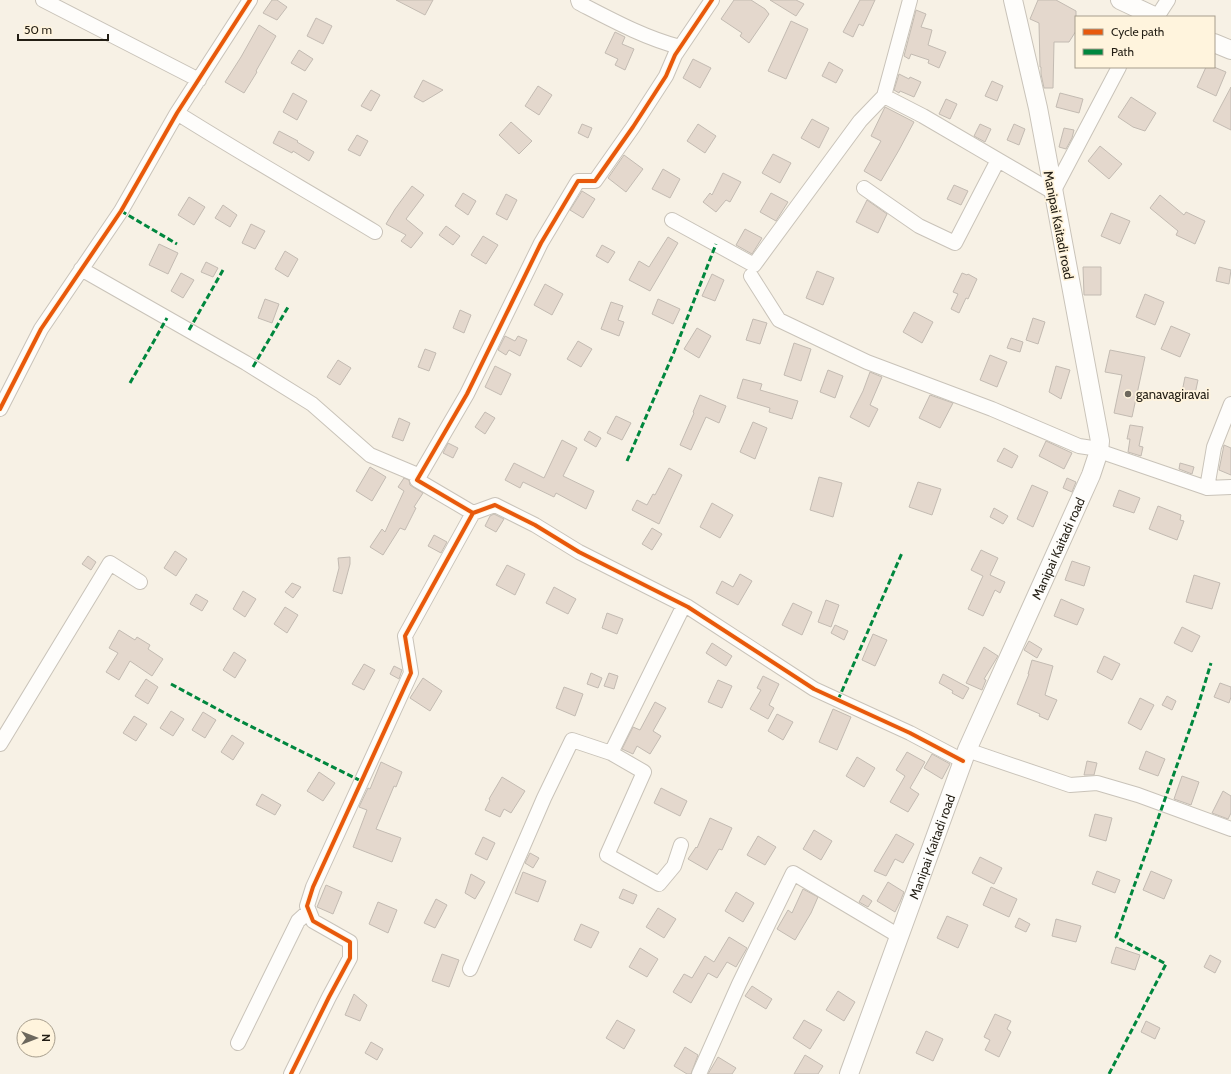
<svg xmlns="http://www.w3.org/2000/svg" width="1231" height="1074" viewBox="0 0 1231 1074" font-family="Cabin,sans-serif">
  <rect width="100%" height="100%" fill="#f7f1e5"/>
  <!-- building -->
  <path fill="#e4d8cd" stroke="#c3bbb2" d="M272,0H277L287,7L277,20L263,13Z
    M396,0H433L425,15Z
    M734,0H751L765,9L769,14L749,43L740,36L742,33L721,19Z
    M770,0H796L804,4L796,16Z
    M860,0H875L863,26L859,24L853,37L843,32Z
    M1038,0H1056L1076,11V31L1069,42H1054L1053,88H1044L1041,74V67H1040L1039,23L1030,19Z
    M916,10L926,14L921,27L932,30L928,45L946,52L939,68L928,63L929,60L911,54L909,59L904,56Z
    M316,18L332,26L323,44L307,36Z
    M791,21L808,29L786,79L768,71Z
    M259,25L276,36L256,71L257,72L244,93L225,82L241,57Z
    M615,32L625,37L622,44L634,49L625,70L615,65L618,59L605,53Z
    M299,50L313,59L305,71L291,63Z
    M693,59L711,68L700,88L683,78Z
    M829,62L843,70L836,83L822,76Z
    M1206,67H1214L1226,72L1216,96L1197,87Z
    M899,74L909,79L910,77L921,82L914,97L900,91L899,93L894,90Z
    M423,80L443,90L423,102L414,97Z
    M992,81L1003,86L997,101L985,96Z
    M538,86L552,95L539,115L525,106Z
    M1231,87V130L1213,121Z
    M371,90L380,95L371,111L361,106Z
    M293,93L307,101L297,120L283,112Z
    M1060,93L1083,99L1079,113L1056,107Z
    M1131,97L1156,113L1145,131L1133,127L1118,117Z
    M946,99L957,104L950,119L939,114Z
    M885,107L914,122L899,150L881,181L864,171L881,141L871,136Z
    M812,119L829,128L819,148L801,138Z
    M511,122L532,141L519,154L499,135Z
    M582,124L592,128L588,138L578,133Z
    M698,124L716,136L705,153L687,141Z
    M980,124L991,129L985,142L974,136Z
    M1014,124L1025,129L1019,145L1007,140Z
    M1064,128L1074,130L1072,138L1066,149L1059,147Z
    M279,131L298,141L297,142L314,152L309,161L293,151L292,153L273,143Z
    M357,135L368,141L360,156L348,150Z
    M1100,146L1122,164L1109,179L1088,161Z
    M773,154L791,163L780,183L762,173Z
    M624,155L643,169L626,192L608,178Z
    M663,169L680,179L670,198L652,189Z
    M723,173L741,182L730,202L726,200L716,212L703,202L710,193L712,195Z
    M954,185L968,191L961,205L947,199Z
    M412,186L424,195L406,219L423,233L411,248L401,241L406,235L386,224L395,209Z
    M582,191L595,199L583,218L570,210Z
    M463,193L476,201L468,215L455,206Z
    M771,193L788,202L776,221L760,212Z
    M506,194L517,200L507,220L496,214Z
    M1160,195L1184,215L1186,212L1205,221L1195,244L1176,235L1178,231L1150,208Z
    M189,197L205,207L194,225L178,215Z
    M867,200L887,214L878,233L856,222Z
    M223,205L237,215L230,227L215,218Z
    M1111,213L1130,221L1120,244L1101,236Z
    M251,224L265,231L255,249L242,243Z
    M446,226L460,236L453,245L439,235Z
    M745,229L762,238L752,254L736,245Z
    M483,236L498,245L486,264L471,255Z
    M668,237L678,243L650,291L629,280L639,261L649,267Z
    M159,244L178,253L168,274L149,265Z
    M602,245L615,252L608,263L596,256Z
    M285,251L298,259L288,277L275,269Z
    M206,262L218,268L213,277L201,272Z
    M1083,267H1101V295H1084Z
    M1219,267L1231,270L1229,284L1216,281Z
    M817,271L834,278L823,305L806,298Z
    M181,273L194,280L183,298L171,291Z
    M962,273L967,275L968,274L977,279L968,299L966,298L959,313L951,309L958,294L953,292Z
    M712,274L724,280L715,301L702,296Z
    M545,284L563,294L552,315L534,305Z
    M1145,294L1164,302L1155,325L1136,317Z
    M265,299L279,304L272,323L258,318Z
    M658,299L680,309L673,324L652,314Z
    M611,302L623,306L618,320L624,322L619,336L601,329Z
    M460,310L471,315L464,333L453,328Z
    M914,312L933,322L922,343L903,332Z
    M1033,318L1045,322L1038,344L1026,340Z
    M753,319L767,323L760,344L746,340Z
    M1171,326L1190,334L1180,357L1161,349Z
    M697,328L711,336L699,358L684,349Z
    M505,336L515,341L518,336L527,340L520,356L509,350L506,355L498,350Z
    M1011,338L1023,342L1020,352L1007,348Z
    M578,341L592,349L581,367L567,359Z
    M794,343L811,349L801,381L784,375Z
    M425,349L436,353L429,371L418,367Z
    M1110,350L1145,357L1132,417L1114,413L1122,375L1105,372Z
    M990,355L1007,362L997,387L980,380Z
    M338,360L351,368L340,385L327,377Z
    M495,366L511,374L501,395L485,387Z
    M1056,366L1070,370L1061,399L1049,392Z
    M828,370L843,376L835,398L820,392Z
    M870,372L882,377L870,405L878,409L869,427L850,417L863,391Z
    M1185,377L1198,380L1195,394L1182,392Z
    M743,379L762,384L760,390L798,401L792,419L769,412L770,408L737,398Z
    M700,395L726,406L719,423L706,417L691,450L680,445L694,413L693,412Z
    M930,395L953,403L940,428L919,418Z
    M485,412L495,418L485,434L475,427Z
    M616,416L631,423L622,440L607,433Z
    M399,418L410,423L403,441L392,437Z
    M753,422L767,428L755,459L740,452Z
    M1130,425L1143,427L1139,446L1143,447L1141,456L1128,452L1130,439H1127Z
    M589,431L601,438L596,447L584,440Z
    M562,440L577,448L563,476L594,491L586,509L556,493L554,497L523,482L520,488L505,480L514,463L544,478Z
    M1046,441L1072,453L1064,469L1039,456Z
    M448,443L458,448L453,458L443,453Z
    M1224,445L1231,448V475L1219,470Z
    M1004,448L1018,456L1012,468L997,461Z
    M1180,463L1194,467L1192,474L1179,469Z
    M370,467L386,477L372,501L356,491Z
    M669,468L682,475L659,524L632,510L637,500L647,505L653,494L655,495Z
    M819,477L842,483L833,517L810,510Z
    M404,478L409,480L410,485L413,487L423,493L414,507L416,508L405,530L400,528L383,555L370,547L382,529L385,532L404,491L398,487Z
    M1067,478L1076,482L1072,492L1063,488Z
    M918,482L941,489L932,515L909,507Z
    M1032,485L1048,492L1033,527L1017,519Z
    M1119,490L1140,498L1134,513L1113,506Z
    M712,503L733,515L720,538L700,527Z
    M1158,506L1181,515L1180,520L1184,521L1177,540L1149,529Z
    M994,508L1008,516L1003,524L990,517Z
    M494,514L504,519L496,532L485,526L490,516Z
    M652,528L662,534L652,550L642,544Z
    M434,535L447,542L441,553L428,546Z
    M981,550L998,558L990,575L1005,582L1000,593L995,590L983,616L968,609L983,576L971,570Z
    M175,551L187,559L176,576L164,568Z
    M88,556L96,562L91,570L82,564Z
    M350,557V564L342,594L333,591L339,568L338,558Z
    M1072,561L1090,567L1084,586L1065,580Z
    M507,565L525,574L515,595L496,585Z
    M740,574L752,581L738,605L716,593L722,581L733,587Z
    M1194,575L1220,583L1212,609L1186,602Z
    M292,583L301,587L293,598L285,592Z
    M554,587L576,599L568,614L546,603Z
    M243,591L256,599L245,617L233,609Z
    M196,594L208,601L202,611L190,604Z
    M1061,599L1084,609L1077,625L1054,616Z
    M826,600L839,605L831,627L818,622Z
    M793,603L812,612L802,635L782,625Z
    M285,607L298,615L287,633L274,624Z
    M607,613L623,619L617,634L602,628Z
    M835,625L848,631L844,640L831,633Z
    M1182,627L1200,636L1192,652L1174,643Z
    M119,630L135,640L137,637L150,645L148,649L163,659L152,676L130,661L119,680L106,672L118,653L109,648Z
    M873,634L887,640L875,666L862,660Z
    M1029,641L1042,649L1037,658L1024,650Z
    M712,643L732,656L726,666L706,653Z
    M984,647L998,656L984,679L986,680L982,690L966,683Z
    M234,652L246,660L235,678L223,670Z
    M1104,656L1120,664L1112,680L1097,672Z
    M1032,660L1053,666L1045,695L1057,700L1048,720L1039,716L1040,714L1017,704L1029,674H1028Z
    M364,664L375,670L364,690L352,684Z
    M394,666L402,670L399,679L390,674Z
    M591,673L602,678L598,688L587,684Z
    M609,673L618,676L614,689L604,686Z
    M943,674L969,688L963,699L952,693L953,691L939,683Z
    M763,676L779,684L769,705L774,708L768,719L750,709L761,690L757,688Z
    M423,678L442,691L430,711L410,698Z
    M146,679L158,687L148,704L135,696Z
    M718,680L732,686L722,708L708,702Z
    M1220,683L1231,687V697L1229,703L1214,697Z
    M564,687L583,694L575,716L556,708Z
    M1167,696L1176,701L1172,710L1162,705Z
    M1140,698L1154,705L1141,730L1128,723Z
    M655,702L666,708L653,731L661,736L650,754L637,746L633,754L622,749L633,727L640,730Z
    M833,709L851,717L837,750L819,742Z
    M171,711L184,719L173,736L160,728Z
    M203,712L216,720L205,738L192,730Z
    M777,714L793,722L783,740L768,731Z
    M134,716L147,724L136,741L123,733Z
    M232,735L244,743L233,760L221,752Z
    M1146,751L1165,759L1158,776L1139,769Z
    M907,752L925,762L910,788L919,794L908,812L890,802L905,776L896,770Z
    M932,754L950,764L942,779L924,768Z
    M857,757L875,768L864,787L846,776Z
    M1087,761L1097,763L1094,775H1084Z
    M381,762L402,772L396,787L394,786L376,829L401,838L392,862L353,847L367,810L359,807L368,788L370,789Z
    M319,772L335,783L323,801L307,791Z
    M1182,776L1199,782L1191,805L1174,799Z
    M502,777L525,791L511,813L504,809L500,817L485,810L490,800L489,799Z
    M661,788L687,801L680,816L654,803Z
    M1223,791L1231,796V813L1228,819L1212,813Z
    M262,794L281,805L275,815L256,805Z
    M1095,814L1112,818L1106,841L1089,836Z
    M710,818L732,828L722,850L719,849L707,870L688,859L696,847L697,848Z
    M814,830L832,841L821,860L803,849Z
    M896,834L914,844L903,863L895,859L886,876L874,871Z
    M758,836L776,847L765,865L747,855Z
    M483,837L495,843L487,860L475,854Z
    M530,853L539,858L533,868L525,863Z
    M980,857L1002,868L994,884L972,873Z
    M1097,871L1120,880L1115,893L1092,884Z
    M1151,871L1172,880L1164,899L1143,890Z
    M523,872L546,881L538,902L515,893Z
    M471,874L485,882L475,899L465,893Z
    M888,882L904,892L900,902L895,912L877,901Z
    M326,885L342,892L333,914L317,907Z
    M991,887L1017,899L1009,917L983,905Z
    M623,889L637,895L633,904L619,898Z
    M803,889L818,897L811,913L795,940L777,929L788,910L792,913Z
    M736,892L754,903L743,922L725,911Z
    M863,895L872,901L868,907L859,902Z
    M436,899L447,905L435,928L424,923Z
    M378,902L397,910L388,933L369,924Z
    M658,908L676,919L664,938L646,927Z
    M947,916L968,925L958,948L937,938Z
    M1019,918L1030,924L1026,932L1015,927Z
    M1056,919L1081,926L1076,942L1052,936Z
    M581,924L599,932L591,948L574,940Z
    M729,937L747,948L736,967L727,962L717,978L708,973L691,1003L673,992L684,974L692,978L705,956L714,962Z
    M1116,947L1140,955L1135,970L1111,963Z
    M640,948L658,959L647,977L629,967Z
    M442,954L459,960L449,987L432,981Z
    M1210,955L1221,961L1215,973L1204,967Z
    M752,986L772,999L766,1009L745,996Z
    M838,991L855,1002L844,1021L826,1010Z
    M354,994L367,1005L360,1021L345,1015Z
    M995,1014L1011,1021L1007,1029L1011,1032L999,1057L985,1050L990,1040L984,1037Z
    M617,1020L635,1030L624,1049L606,1038Z
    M804,1020L822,1030L810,1049L793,1038Z
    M1146,1021L1160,1028L1155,1039L1141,1032Z
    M926,1031L943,1039L933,1061L916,1053Z
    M371,1042L383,1049L377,1060L365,1053Z
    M685,1047L698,1055L691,1074H687L674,1066Z
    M805,1055L823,1066L818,1074H794Z
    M718,1057L736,1068L732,1074H708Z"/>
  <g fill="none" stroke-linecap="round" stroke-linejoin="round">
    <defs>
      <path id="minor" d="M43,0L199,80
        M578,0L579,3C612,20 645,38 680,47
        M712,0L675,55L666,76L633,127L595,181H578L541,243L467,394L417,480L473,513L495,505L535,525L579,552L688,607L814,689L910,733L963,761
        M1157,17L1168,0
        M884,96L923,116L1053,192L1119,67
        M177,113C242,154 309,192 375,232
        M864,188L919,226L955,243L998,160
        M672,220L754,265L860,121L884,96L910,0
        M81,269L246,363L312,404L370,455L420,476
        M751,276L779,320L867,362L992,409L1079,446L1099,449
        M0,409L41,329L121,211L177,113L250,0
        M1099,451L1207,488L1231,487
        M1207,488L1214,447L1231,404
        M0,744L110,563L140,582
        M967,750L1070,785L1097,783L1138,795L1231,829
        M611,753L644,772L607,855L659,884L674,866L681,845
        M470,969L544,798L572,740L611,753L684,605
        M238,1043L298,921L309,911
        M291,1074L329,997L350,958V942L313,921L307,906L313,887L411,673L405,636L473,513
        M699,1074L739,984L793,873L899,936"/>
      <g id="major">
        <path d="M1120,0L1156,17"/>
        <path d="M1214,43L1231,50"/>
        <path id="s1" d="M849,1074L967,750L1091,475L1099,451L1100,441L1038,108L1013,0"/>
      </g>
    </defs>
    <!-- minor casing -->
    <use href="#minor" stroke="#c9c3b9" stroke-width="16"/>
    <!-- major casing -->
    <use href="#major" stroke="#c9c3b9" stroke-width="20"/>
    <!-- minor -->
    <use href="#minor" stroke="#fefdfb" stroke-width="14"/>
    <!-- major -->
    <use href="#major" stroke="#fefdfb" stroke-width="18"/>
    <!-- quiet -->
    <path stroke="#00873e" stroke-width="3" stroke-dasharray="6 3" stroke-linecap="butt" d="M121,211L177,244
      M189,330L223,270
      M253,367L288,307
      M130,383L167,318
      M627,461L674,352L716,244
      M171,684L232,717L361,781
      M838,700L902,553
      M1109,1074L1166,964L1116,937L1198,706L1211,663"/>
    <defs>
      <path id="cycleway" d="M712,0L675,55L666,76L633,127L595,181H578L541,243L467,394L417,480L473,513L495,505L535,525L579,552L688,607L814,689L910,733L963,761
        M0,409L41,329L121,211L177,113L250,0
        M291,1074L329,997L350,958V942L313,921L307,906L313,887L411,673L405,636L473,513"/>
    </defs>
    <!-- cycleway casing -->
    <use href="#cycleway" stroke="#fff4dd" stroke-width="6"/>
    <!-- cycleway -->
    <use href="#cycleway" stroke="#e8590c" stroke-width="4"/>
  </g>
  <!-- markers -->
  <circle fill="#6d685d" stroke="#fff4dd" stroke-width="1.5" cx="1128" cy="394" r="4"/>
  <g text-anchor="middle" stroke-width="3.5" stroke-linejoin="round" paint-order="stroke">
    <!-- street labels -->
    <g font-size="13" fill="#231e14" stroke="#fff4dd">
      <text transform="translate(1059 225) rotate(79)" y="5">Manipai Kaitadi road</text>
      <text dy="5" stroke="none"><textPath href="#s1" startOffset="566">Manipai Kaitadi road</textPath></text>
      <text dy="5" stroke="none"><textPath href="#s1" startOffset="242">Manipai Kaitadi road</textPath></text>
    </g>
    <!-- poi labels -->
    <g font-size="13" fill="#231e14" stroke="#fff4dd" text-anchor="start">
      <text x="1136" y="399">ganavagiravai</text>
    </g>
  </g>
  <!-- legend -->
  <rect x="1075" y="16" width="140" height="52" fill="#fff4dd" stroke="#a79e8d"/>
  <rect x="1083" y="29" width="20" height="6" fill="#e8590c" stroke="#a79e8d"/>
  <text x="1111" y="36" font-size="12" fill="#231e14">Cycle path</text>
  <rect x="1083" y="49" width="20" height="6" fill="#00873e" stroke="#a79e8d"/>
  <text x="1111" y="56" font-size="12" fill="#231e14">Path</text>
  <!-- north arrow -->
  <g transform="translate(36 1038) rotate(90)"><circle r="19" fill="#fff4dd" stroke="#a79e8d"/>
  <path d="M0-3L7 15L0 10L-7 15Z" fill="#6d685d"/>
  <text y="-6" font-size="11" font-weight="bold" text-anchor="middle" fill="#231e14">N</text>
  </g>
  <!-- scale -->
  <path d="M18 34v6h90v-6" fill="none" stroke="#231e14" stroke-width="2"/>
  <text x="24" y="34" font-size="12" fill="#231e14" stroke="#fff4dd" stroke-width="3" paint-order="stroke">50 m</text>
</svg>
